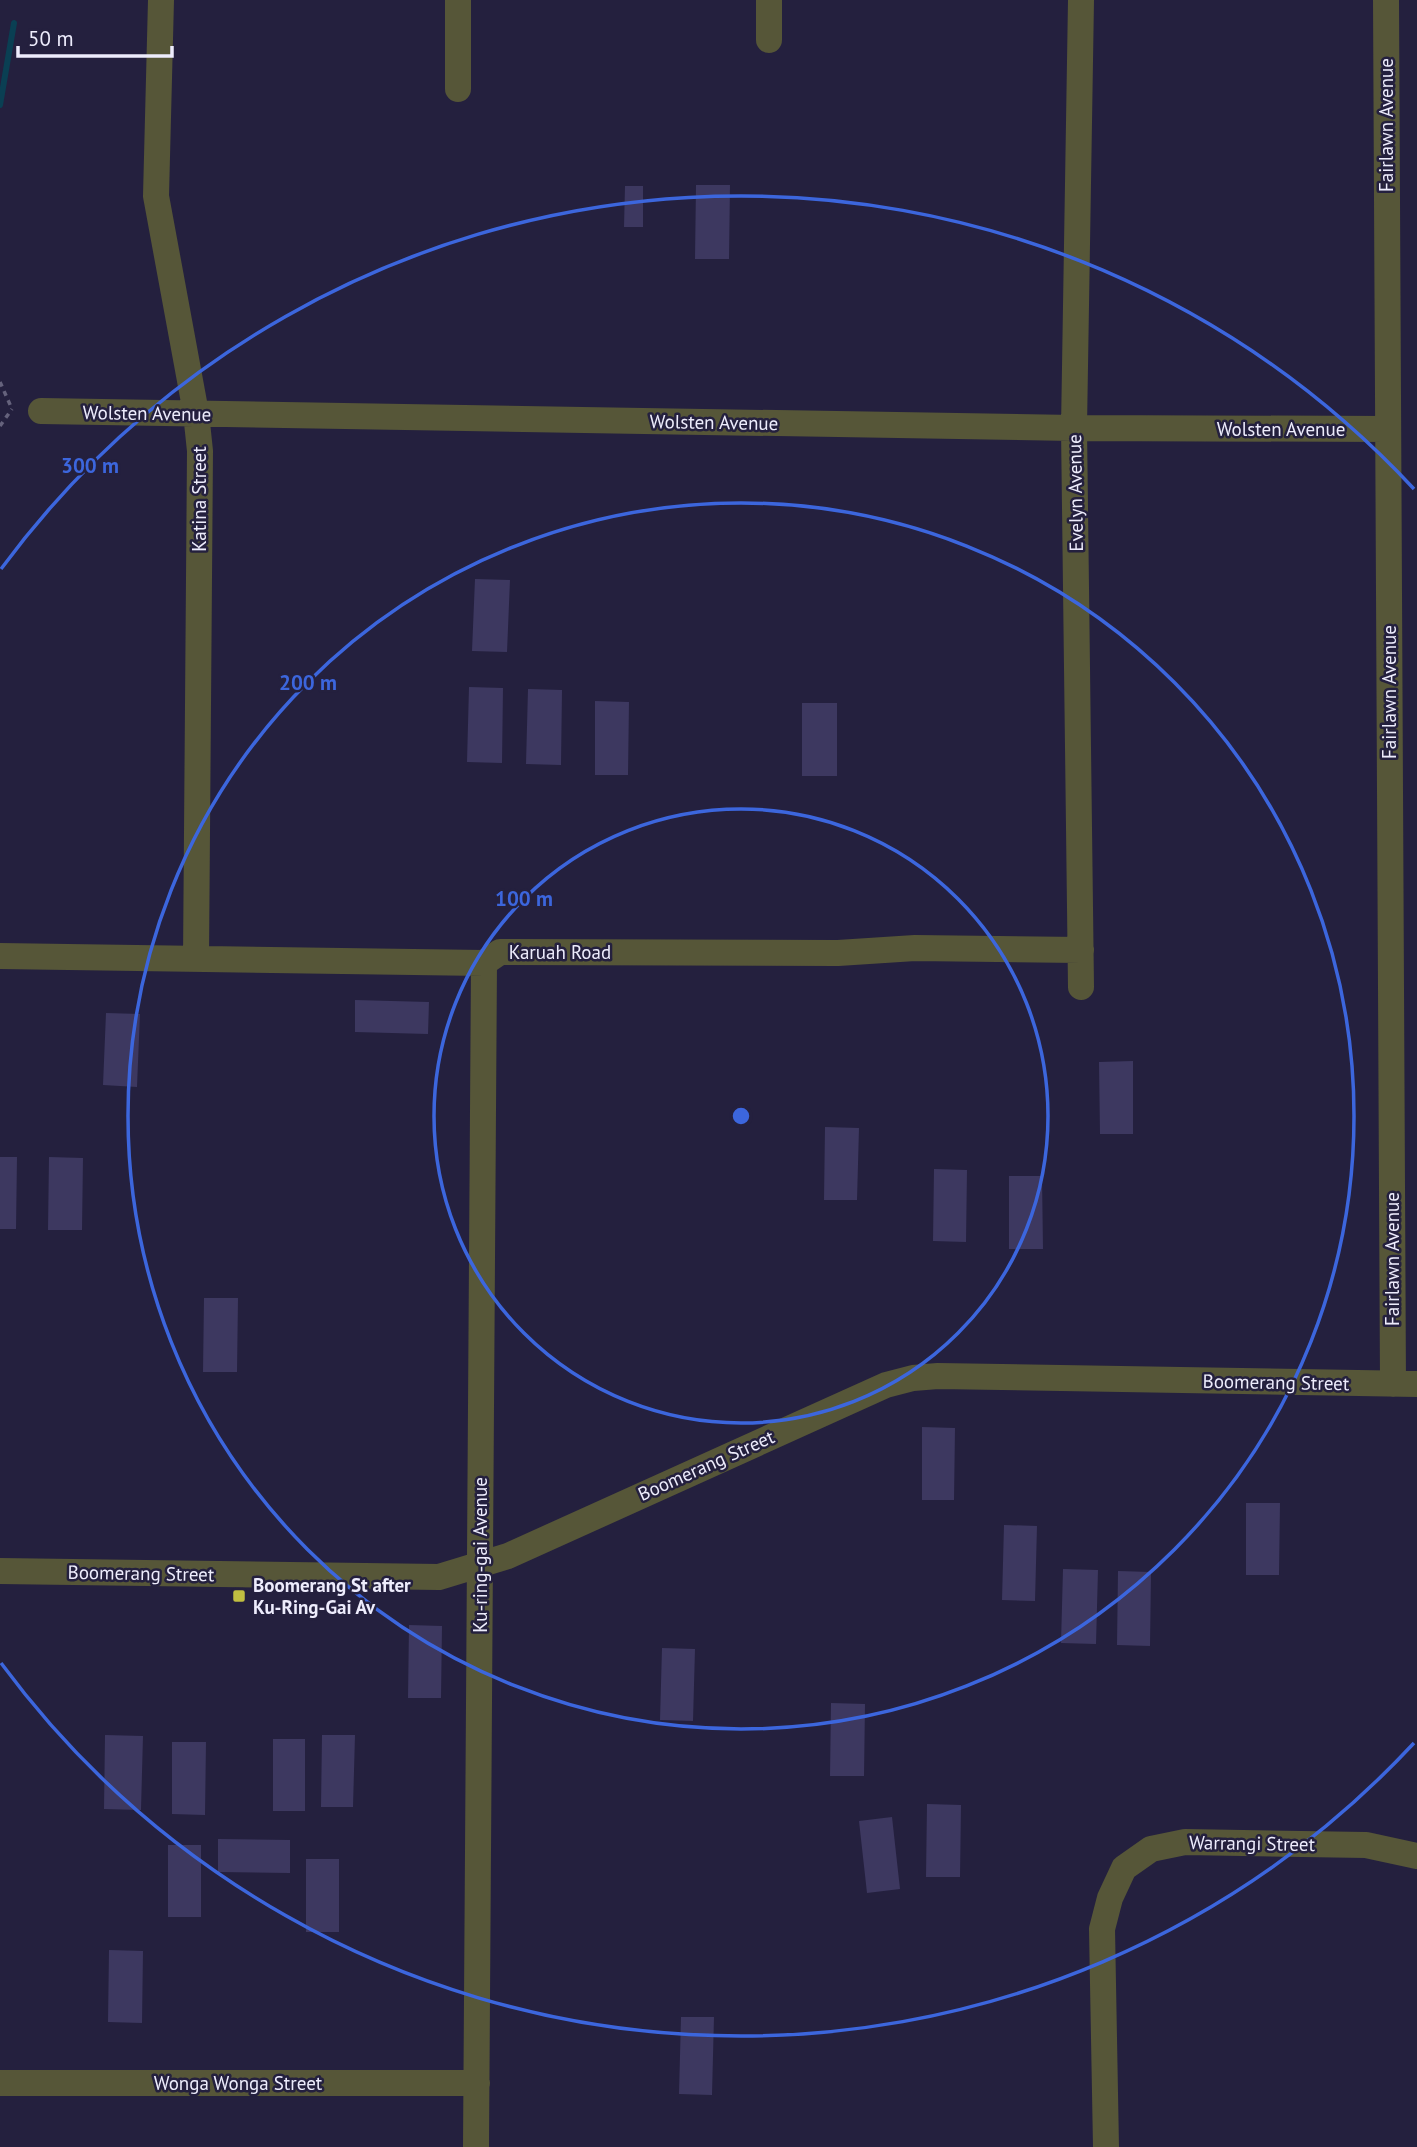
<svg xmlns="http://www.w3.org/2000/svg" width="1417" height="2147" viewBox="0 0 1417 2147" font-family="'PT Sans',sans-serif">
  <rect width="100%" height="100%" fill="#24203e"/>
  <!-- green -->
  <path fill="#3d3860" d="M696,185H730L729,259H695Z
    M625,186H643V227H624Z
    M475,579L510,580L507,652L472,651Z
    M469,687L503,688L502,763L467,762Z
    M528,689L562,690L561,765L526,764Z
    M595,701L629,702L628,775H595Z
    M802,703H837V776H802Z
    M355,1000L429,1002L428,1034L355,1032Z
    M106,1013L140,1014L137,1087L103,1085Z
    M1133,1061V1134H1100L1099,1062Z
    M825,1127L859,1128L857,1200H824Z
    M0,1157H17L16,1229H0Z
    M49,1157L83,1158L82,1230H48Z
    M934,1169L967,1170L966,1242L933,1241Z
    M1009,1176H1042L1043,1249H1009Z
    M204,1298H238L237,1372H203Z
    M922,1427L955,1428L954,1500H922Z
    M1246,1503H1280L1279,1575H1246Z
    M1004,1525L1037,1526L1035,1601L1002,1600Z
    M1063,1569L1098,1570L1096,1644L1061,1643Z
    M1118,1571L1151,1572L1150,1646L1117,1645Z
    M409,1625L442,1626L441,1698H408Z
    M662,1648L695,1649L693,1721L660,1720Z
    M831,1703L865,1704L864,1776H830Z
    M105,1735L143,1736L141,1810L104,1809Z
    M322,1735H355L353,1807H321Z
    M273,1739H305V1811H273Z
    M172,1742H206L205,1815L172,1814Z
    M927,1804L961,1805L960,1877H926Z
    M892,1817L900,1889L867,1893L859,1821Z
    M218,1839L290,1840V1873L218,1872Z
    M168,1845H201V1917H168Z
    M306,1859H339V1932H306Z
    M109,1950L143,1951L142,2023L108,2022Z
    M681,2017H714L712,2095L679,2094Z"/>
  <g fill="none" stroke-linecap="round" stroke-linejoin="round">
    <!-- stream -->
    <path stroke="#0a3f53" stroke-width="6" d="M0,105L14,23"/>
    <!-- path -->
    <path stroke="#65627c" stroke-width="3.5" stroke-dasharray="5 5" stroke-linecap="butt" d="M0,382L12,409
      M0,426L12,409"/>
    <!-- minor -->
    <path stroke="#565638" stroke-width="26" d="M161,0L156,196L196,413L200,451L196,959
      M458,0V89
      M769,0V40
      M1386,0L1393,1384
      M41,411L1074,428L1388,429
      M0,956L484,963L500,952L838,953L915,948L1081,950
      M1081,987L1074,428L1081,0
      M0,1571L439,1577L508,1556L886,1385L913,1378L938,1376L1417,1384
      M0,2083H477
      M476,2147L484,963
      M1106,2147L1102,1929L1110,1898L1124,1868L1151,1849L1185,1842L1366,1845L1417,1856"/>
  </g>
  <!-- distance rings -->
  <g fill="none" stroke="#3c66dd" stroke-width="3.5">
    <circle cx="741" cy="1116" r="307"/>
    <circle cx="741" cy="1116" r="613"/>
    <path d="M1414 1743A920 920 0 0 1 1 1663M1 569A920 920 0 0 1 1414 489"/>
  </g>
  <!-- markers -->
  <rect fill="#c0be41" stroke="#24203e" stroke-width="2.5" x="232" y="1589" width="14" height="14" rx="3.5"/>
  <g text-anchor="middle" stroke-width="5" stroke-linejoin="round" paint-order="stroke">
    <!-- street labels -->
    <g font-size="19" fill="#edecfc" stroke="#24203e">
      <text transform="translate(1386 125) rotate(-90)" y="7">Fairlawn Avenue</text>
      <text transform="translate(147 413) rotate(1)" y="7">Wolsten Avenue</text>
      <text transform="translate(714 422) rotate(1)" y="7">Wolsten Avenue</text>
      <text x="1281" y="436">Wolsten Avenue</text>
      <text transform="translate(1075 493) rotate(-91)" y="7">Evelyn Avenue</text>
      <text transform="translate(199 499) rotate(-90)" y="7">Katina Street</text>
      <text transform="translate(1389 692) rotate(-90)" y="7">Fairlawn Avenue</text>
      <text x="560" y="959">Karuah Road</text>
      <text transform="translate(1392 1259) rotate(-90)" y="7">Fairlawn Avenue</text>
      <text transform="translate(1276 1382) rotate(1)" y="7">Boomerang Street</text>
      <text transform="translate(706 1465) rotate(-24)" y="7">Boomerang Street</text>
      <text transform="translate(480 1555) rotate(-90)" y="7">Ku-ring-gai Avenue</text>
      <text transform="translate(141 1573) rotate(1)" y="7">Boomerang Street</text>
      <text transform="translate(1252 1843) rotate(1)" y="7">Warrangi Street</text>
      <text x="238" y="2090">Wonga Wonga Street</text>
    </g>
    <!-- poi labels -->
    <g font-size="19" font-weight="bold" fill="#edecfc" stroke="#24203e" text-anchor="start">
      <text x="253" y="1592">Boomerang St after<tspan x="253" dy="22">Ku-Ring-Gai Av</tspan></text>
    </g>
  </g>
  <circle cx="741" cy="1116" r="10" fill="#3c66dd" stroke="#24203e" stroke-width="3.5"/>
  <g font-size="21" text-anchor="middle" font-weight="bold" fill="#3c66dd" stroke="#24203e" stroke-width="5" stroke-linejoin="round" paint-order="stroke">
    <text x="90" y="473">300 m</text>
    <text x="308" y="690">200 m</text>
    <text x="524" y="906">100 m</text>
  </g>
  <!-- scale -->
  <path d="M18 46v10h154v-10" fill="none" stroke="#edecfc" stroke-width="3.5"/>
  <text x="28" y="46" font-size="21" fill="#edecfc" stroke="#24203e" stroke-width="5" paint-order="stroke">50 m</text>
</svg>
